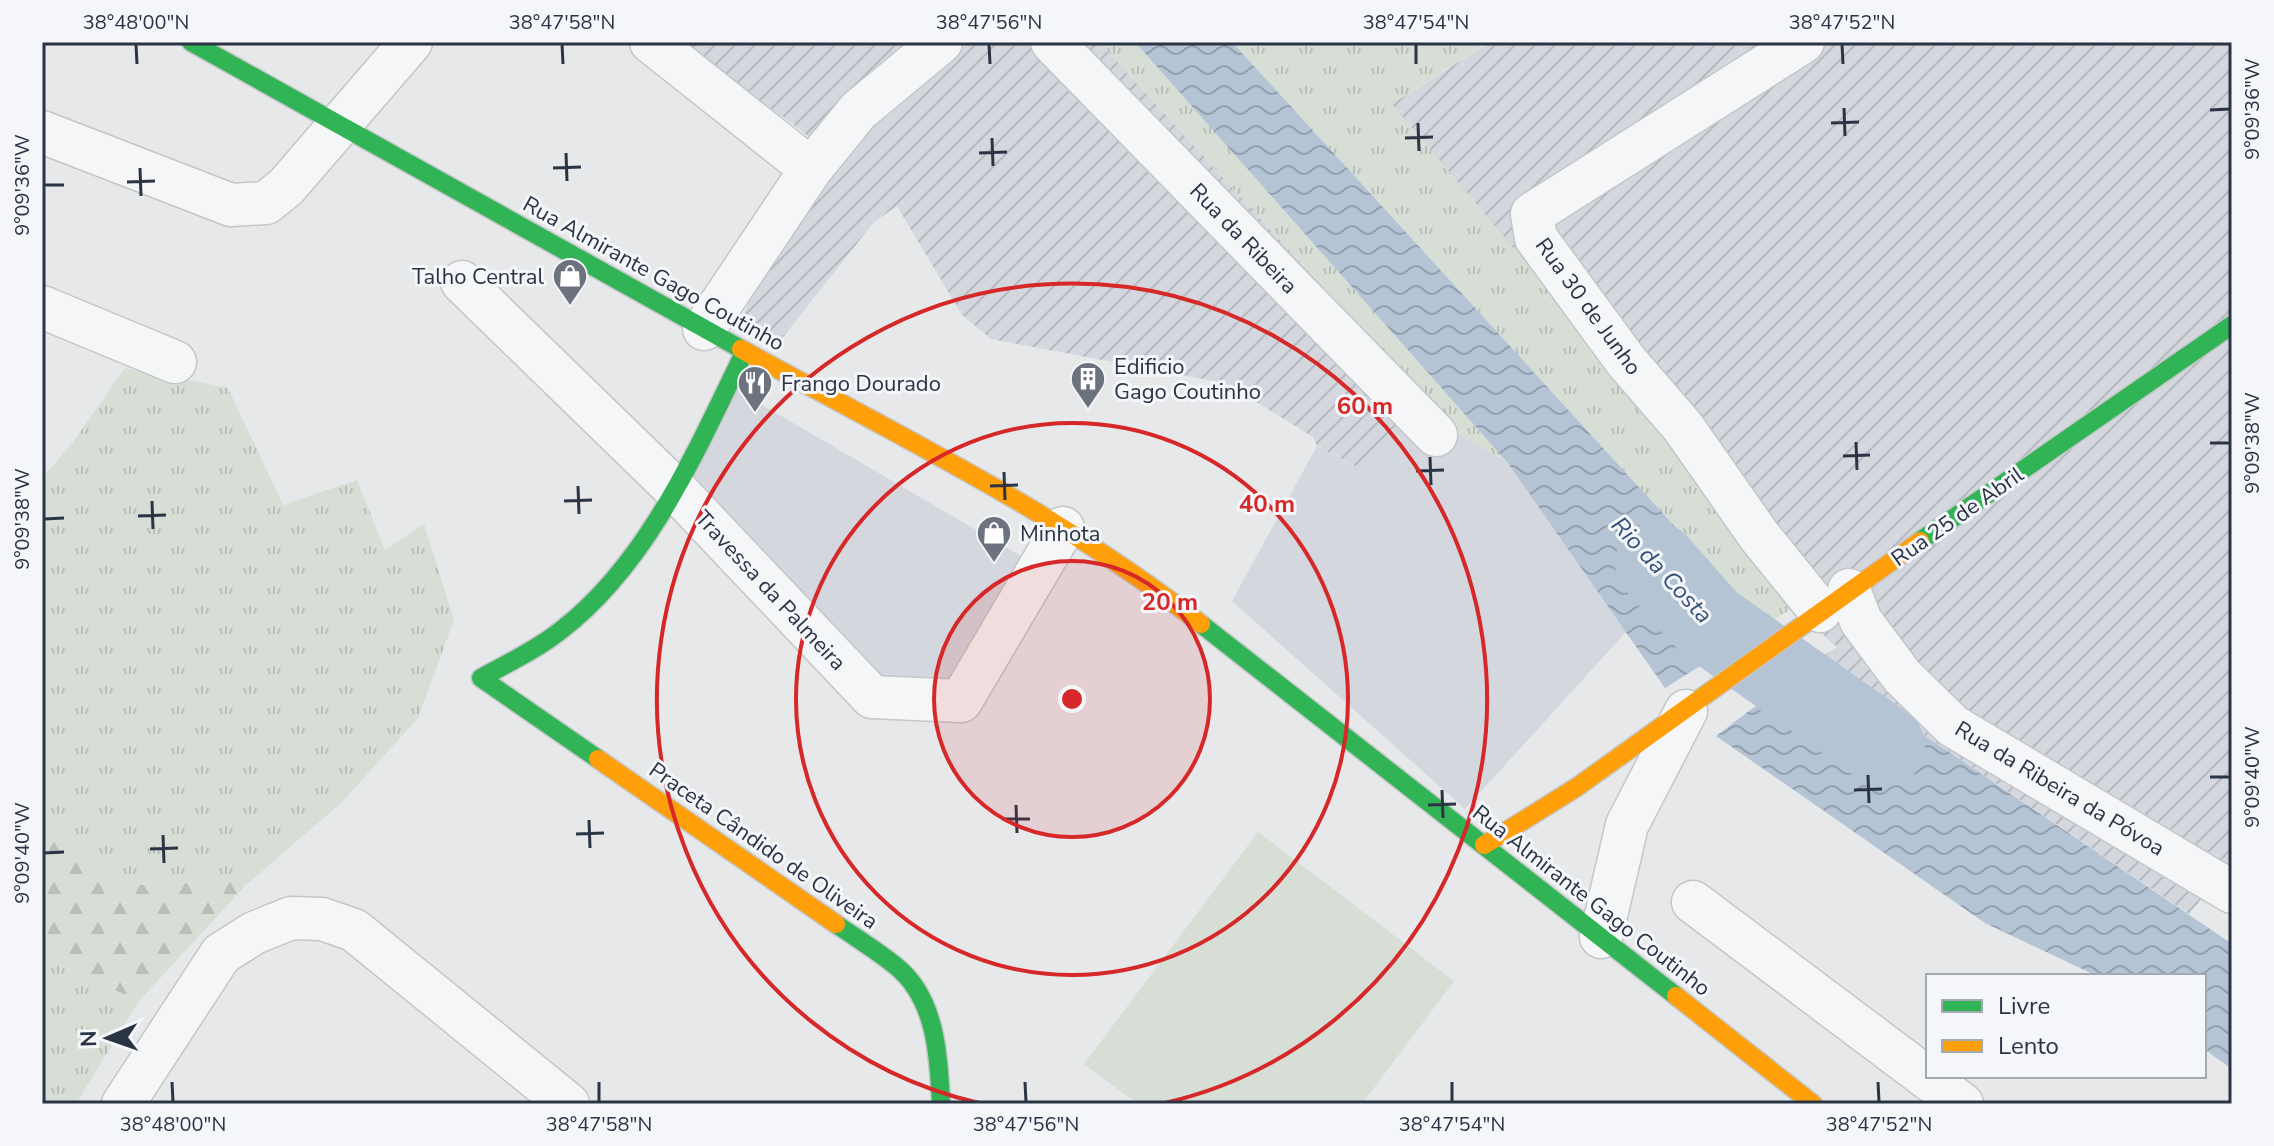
<svg xmlns="http://www.w3.org/2000/svg" width="2274" height="1146" viewBox="0 0 2274 1146" font-family="'Nunito Sans',sans-serif">
  <defs>
    <pattern id="industrial-furrows" width="10" height="10" patternUnits="userSpaceOnUse" patternTransform="scale(2)"><rect width="10" height="10" fill="#d4d7dd"/><path d="M-1 1l2-2M0 10L10 0M9 11l2-2" fill="none" stroke="#b6b9bf"/></pattern>
    <pattern id="grass-tufts" width="24" height="20" patternUnits="userSpaceOnUse" patternTransform="scale(2)"><rect width="24" height="20" fill="#d6ded6"/><path d="M3 7l-1-3M5 7V3M7 7l1-3M15 17l-1-3M17 17v-4M19 17l1-3" fill="none" stroke="#b8bfb9"/></pattern>
    <pattern id="forest-firs" width="22" height="20" patternUnits="userSpaceOnUse" patternTransform="scale(2)"><rect width="22" height="20" fill="#d6ded6"/><path d="M5 1l3.5 6h-7zM16 11l3.5 6h-7z" fill="#b8bfb9"/></pattern>
    <pattern id="water-waves" width="16" height="10" patternUnits="userSpaceOnUse" patternTransform="scale(2)"><rect width="16" height="10" fill="#b4c4d5"/><path d="M0 5q4-4 8 0t8 0" fill="none" stroke="#93a0af"/></pattern>
  </defs>
  <rect width="100%" height="100%" fill="#e6e8ea"/>
  <!-- built -->
  <path fill="#d4d7dd" d="M737,390L1036,565L952,690L887,689L687,480Z
    M1431,405L1458,434L1507,462L1626,632L1465,809L1232,601L1317,446L1363,470Z"/>
  <!-- industrial -->
  <path fill="url(#industrial-furrows)" d="M673,42H1099L1431,405L1363,470L1317,446L1313,437L1225,383L991,339L962,315L897,206L874,222L779,342L741,322L768,255L831,154L782,116L768,128Z
    M1490,42H2232V861L2189,914L1815,661L1837,647L1793,608L1392,104Z"/>
  <!-- grass -->
  <path fill="url(#grass-tufts)" d="M1099,42H1135L1507,462L1458,434Z
    M1232,42H1488L1392,104L1635,392L1793,608L1765,625Z
    M125,368L228,388L283,505L357,480L385,550L424,524L454,620L418,718L342,802L245,886L232,874C205,880 155,891 128,882C93,869 63,841 42,812V478L73,442Z
    M42,957L139,1001L76,1104H42Z"/>
  <!-- forest -->
  <path fill="url(#forest-firs)" d="M42,812C63,840 93,869 128,882C155,891 205,880 232,874L245,886L139,1001L42,957Z"/>
  <!-- pitch -->
  <path fill="#d6ded6" d="M1258,832L1454,981L1362,1104H1138L1084,1064Z"/>
  <!-- water -->
  <path fill="url(#water-waves)" d="M1135,42H1232L1765,625L1665,688L1507,462Z
    M1815,661L2232,944V1069L2204,1049V976H2097L1985,923L1716,736Z"/>
  <g fill="none" stroke-linecap="round" stroke-linejoin="round">
    <!-- river -->
    <path stroke="#b4c4d5" stroke-width="82" d="M1656,563L1709,623L1884,746"/>
    <defs>
      <path id="street" d="M651,42L811,169L704,329
        M1052,42L1436,435
        M1803,42L1532,214L1536,238L1626,361L1683,427L1760,537L1820,611
        M42,132L231,205L266,203L286,187L411,42
        M811,169L858,111L941,42
        M462,282L676,490L872,697L961,701L1063,528
        M42,307L175,362
        M1849,590L1861,621L1902,676L1953,726L2232,892
        M1693,902L1962,1104
        M1601,937L1627,825L1686,711
        M123,1104L221,954L254,933L291,918L322,919L354,930L568,1104"/>
      <path id="fast" d="M191,42L741,349
        M1920,541L2232,325
        M1201,624L1676,996
        M598,759L481,678C508,663 536,650 560,631C649,563 697,449 745,351
        M836,924C856,938 878,951 897,967C936,999 939,1057 941,1104"/>
      <path id="slow" d="M741,349C897,435 1061,514 1201,624
        M598,759L836,924
        M1484,845L1577,787L1920,541
        M1676,996L1813,1104"/>
    </defs>
    <!-- street casing -->
    <use href="#street" stroke="#c4c6c8" stroke-width="45"/>
    <!-- fast casing -->
    <use href="#fast" stroke="#c4c6c8" stroke-width="21"/>
    <!-- slow casing -->
    <use href="#slow" stroke="#c4c6c8" stroke-width="21"/>
    <!-- street -->
    <use href="#street" stroke="#f5f6f7" stroke-width="42"/>
    <!-- fast -->
    <use href="#fast" stroke="#30b455" stroke-width="18"/>
    <!-- slow -->
    <use href="#slow" stroke="#ff9f0a" stroke-width="18"/>
  </g>
  <!-- ticks -->
  <path fill="none" stroke="#2b3445" stroke-width="3" d="M136,44L137,64M562,44L563,64M989,44L990,64M1416,44V64M1842,44L1843,64M1844,108L1845,136M2210,110L2230,109M1418,123L1419,151M1831,123L1859,122M992,138L993,166M1405,138L1433,137M566,153L567,181M979,153L1007,152M140,168L141,196M553,168L581,167M127,182L155,181M44,185H64M1856,442L1857,470M2210,443H2230M1843,456L1870,455M1430,457L1431,485M1416,471L1444,470M1004,472L1005,500M578,486L579,514M990,486L1018,485M152,501L153,529M564,501L592,500M138,516L166,515M44,519L64,518M1868,775L1869,803M2210,777H2230M1442,790L1443,818M1854,790L1882,789M1016,805L1017,833M1428,805L1456,804M1002,819H1030M589,820L590,848M576,834L604,833M163,835L164,863M150,849L178,848M44,853L64,852M172,1082L173,1102M599,1082V1102M1025,1082L1026,1102M1452,1082V1102M1878,1082L1879,1102"/>
  <!-- distance rings -->
  <circle cx="1072" cy="699" r="138" fill="#d62828" fill-opacity=".12"/>
  <g fill="none" stroke="#d62828" stroke-width="4">
    <circle cx="1072" cy="699" r="138"/>
    <circle cx="1072" cy="699" r="276"/>
    <path d="M979 1103A415 415 0 1 1 1165 1103"/>
  </g>
  <!-- icons -->
  <defs>
    <symbol id="shop-pin" viewBox="-11 -11 22 30"><path d="M0 17L-7.5 6A9.5 9.5 0 1 1 7.5 6Z" fill="#6c737f" stroke="#f4f6f9"/><path d="M-5-2.5h2.3a2.7 3.5 0 0 1 5.4 0H5L5.5 6h-11ZM-1.5-2.5h3a1.5 2.3 0 0 0-3 0Z" fill="#fff"/></symbol>
    <symbol id="building-pin" viewBox="-11 -11 22 30"><path d="M0 17L-7.5 6A9.5 9.5 0 1 1 7.5 6Z" fill="#6c737f" stroke="#f4f6f9"/><path d="M-4-6H4V6H1V3H-1V6H-4ZM-2.5-4.3h1.7v1.8h-1.7ZM.8-4.3h1.7v1.8H.8ZM-2.5-1h1.7V.8h-1.7ZM.8-1h1.7V.8H.8Z" fill="#fff"/></symbol>
    <symbol id="restaurant-pin" viewBox="-11 -11 22 30"><path d="M0 17L-7.5 6A9.5 9.5 0 1 1 7.5 6Z" fill="#6c737f" stroke="#f4f6f9"/><path d="M-5-6h1v4h1v-4h1v4h1v-4h1v5L-1.5 .5V6h-2V.5L-5-1ZM5-6V6H3V1.5H1.5Q1.5-4 5-6Z" fill="#fff"/></symbol>
  </defs>
  <g fill-rule="evenodd">
    <use href="#shop-pin" x="550" y="256" width="40" height="54"/>
    <use href="#building-pin" x="1068" y="359" width="40" height="54"/>
    <use href="#restaurant-pin" x="735" y="363" width="40" height="54"/>
    <use href="#shop-pin" x="974" y="513" width="40" height="54"/>
  </g>
  <g text-anchor="middle" stroke-width="6" stroke-linejoin="round" paint-order="stroke">
    <!-- street labels -->
    <g font-size="22" fill="#2b3445" stroke="#f4f6f9">
      <text transform="translate(1244 238) rotate(46)" y="8">Rua da Ribeira</text>
      <text transform="translate(654 273) rotate(29)" y="8">Rua Almirante Gago Coutinho</text>
      <text transform="translate(1589 306) rotate(54)" y="8">Rua 30 de Junho</text>
      <text transform="translate(1957 516) rotate(-35)" y="8">Rua 25 de Abril</text>
      <text transform="translate(771 590) rotate(47)" y="8">Travessa da Palmeira</text>
      <text transform="translate(2060 788) rotate(31)" y="8">Rua da Ribeira da Póvoa</text>
      <text transform="translate(764 845) rotate(35)" y="8">Praceta Cândido de Oliveira</text>
      <text transform="translate(1592 900) rotate(38)" y="8">Rua Almirante Gago Coutinho</text>
    </g>
    <!-- poi labels -->
    <g font-size="22" fill="#2b3445" stroke="#f4f6f9" text-anchor="start">
      <text x="544" y="284" text-anchor="end">Talho Central</text>
      <text x="1114" y="374">Edificio<tspan x="1114" dy="25">Gago Coutinho</tspan></text>
      <text x="781" y="391">Frango Dourado</text>
      <text x="1020" y="541">Minhota</text>
    </g>
    <!-- water labels -->
    <g font-size="24" font-style="italic" fill="#34527a" stroke="#f4f6f9">
      <text transform="translate(1662 570) rotate(47)" y="8">Rio da Costa</text>
    </g>
  </g>
  <circle cx="1072" cy="699" r="12" fill="#d62828" stroke="#f4f6f9" stroke-width="4"/>
  <g font-size="24" text-anchor="middle" font-weight="bold" fill="#d62828" stroke="#f4f6f9" stroke-width="6" stroke-linejoin="round" paint-order="stroke">
    <text x="1365" y="414">60 m</text>
    <text x="1267" y="512">40 m</text>
    <text x="1170" y="610">20 m</text>
  </g>
  <!-- border -->
  <rect width="2274" height="1146" fill="none" stroke="#f4f6f9" stroke-width="88"/>
  <!-- legend -->
  <rect x="1926" y="974" width="280" height="104" fill="#f4f6f9" stroke="#a4a8b1" stroke-width="2"/>
  <rect x="1942" y="1000" width="40" height="12" fill="#30b455" stroke="#a4a8b1" stroke-width="2"/>
  <text x="1998" y="1014" font-size="24" fill="#2b3445">Livre</text>
  <rect x="1942" y="1040" width="40" height="12" fill="#ff9f0a" stroke="#a4a8b1" stroke-width="2"/>
  <text x="1998" y="1054" font-size="24" fill="#2b3445">Lento</text>
  <!-- north arrow -->
  <g transform="translate(108 1038) rotate(268)" stroke="#f4f6f9" stroke-width="6" paint-order="stroke">
  <path d="M0-6L14 30L0 20L-14 30Z" fill="#2b3445"/>
  <text y="-12" font-size="22" font-weight="bold" text-anchor="middle" fill="#2b3445">N</text>
  </g>
  <rect x="44" y="44" width="2186" height="1058" fill="none" stroke="#2b3445" stroke-width="3"/>
  <g font-size="20" text-anchor="middle" fill="#2b3445">
    <text x="136" y="29">38°48'00"N</text>
    <text x="562" y="29">38°47'58"N</text>
    <text x="989" y="29">38°47'56"N</text>
    <text x="1416" y="29">38°47'54"N</text>
    <text x="1842" y="29">38°47'52"N</text>
    <text transform="translate(2252 109) rotate(-90)" y="7">9°09'36"W</text>
    <text transform="translate(22 185) rotate(-90)" y="7">9°09'36"W</text>
    <text transform="translate(2252 443) rotate(-90)" y="7">9°09'38"W</text>
    <text transform="translate(22 519) rotate(-90)" y="7">9°09'38"W</text>
    <text transform="translate(2252 777) rotate(-90)" y="7">9°09'40"W</text>
    <text transform="translate(22 853) rotate(-90)" y="7">9°09'40"W</text>
    <text x="173" y="1131">38°48'00"N</text>
    <text x="599" y="1131">38°47'58"N</text>
    <text x="1026" y="1131">38°47'56"N</text>
    <text x="1452" y="1131">38°47'54"N</text>
    <text x="1879" y="1131">38°47'52"N</text>
  </g>
</svg>
